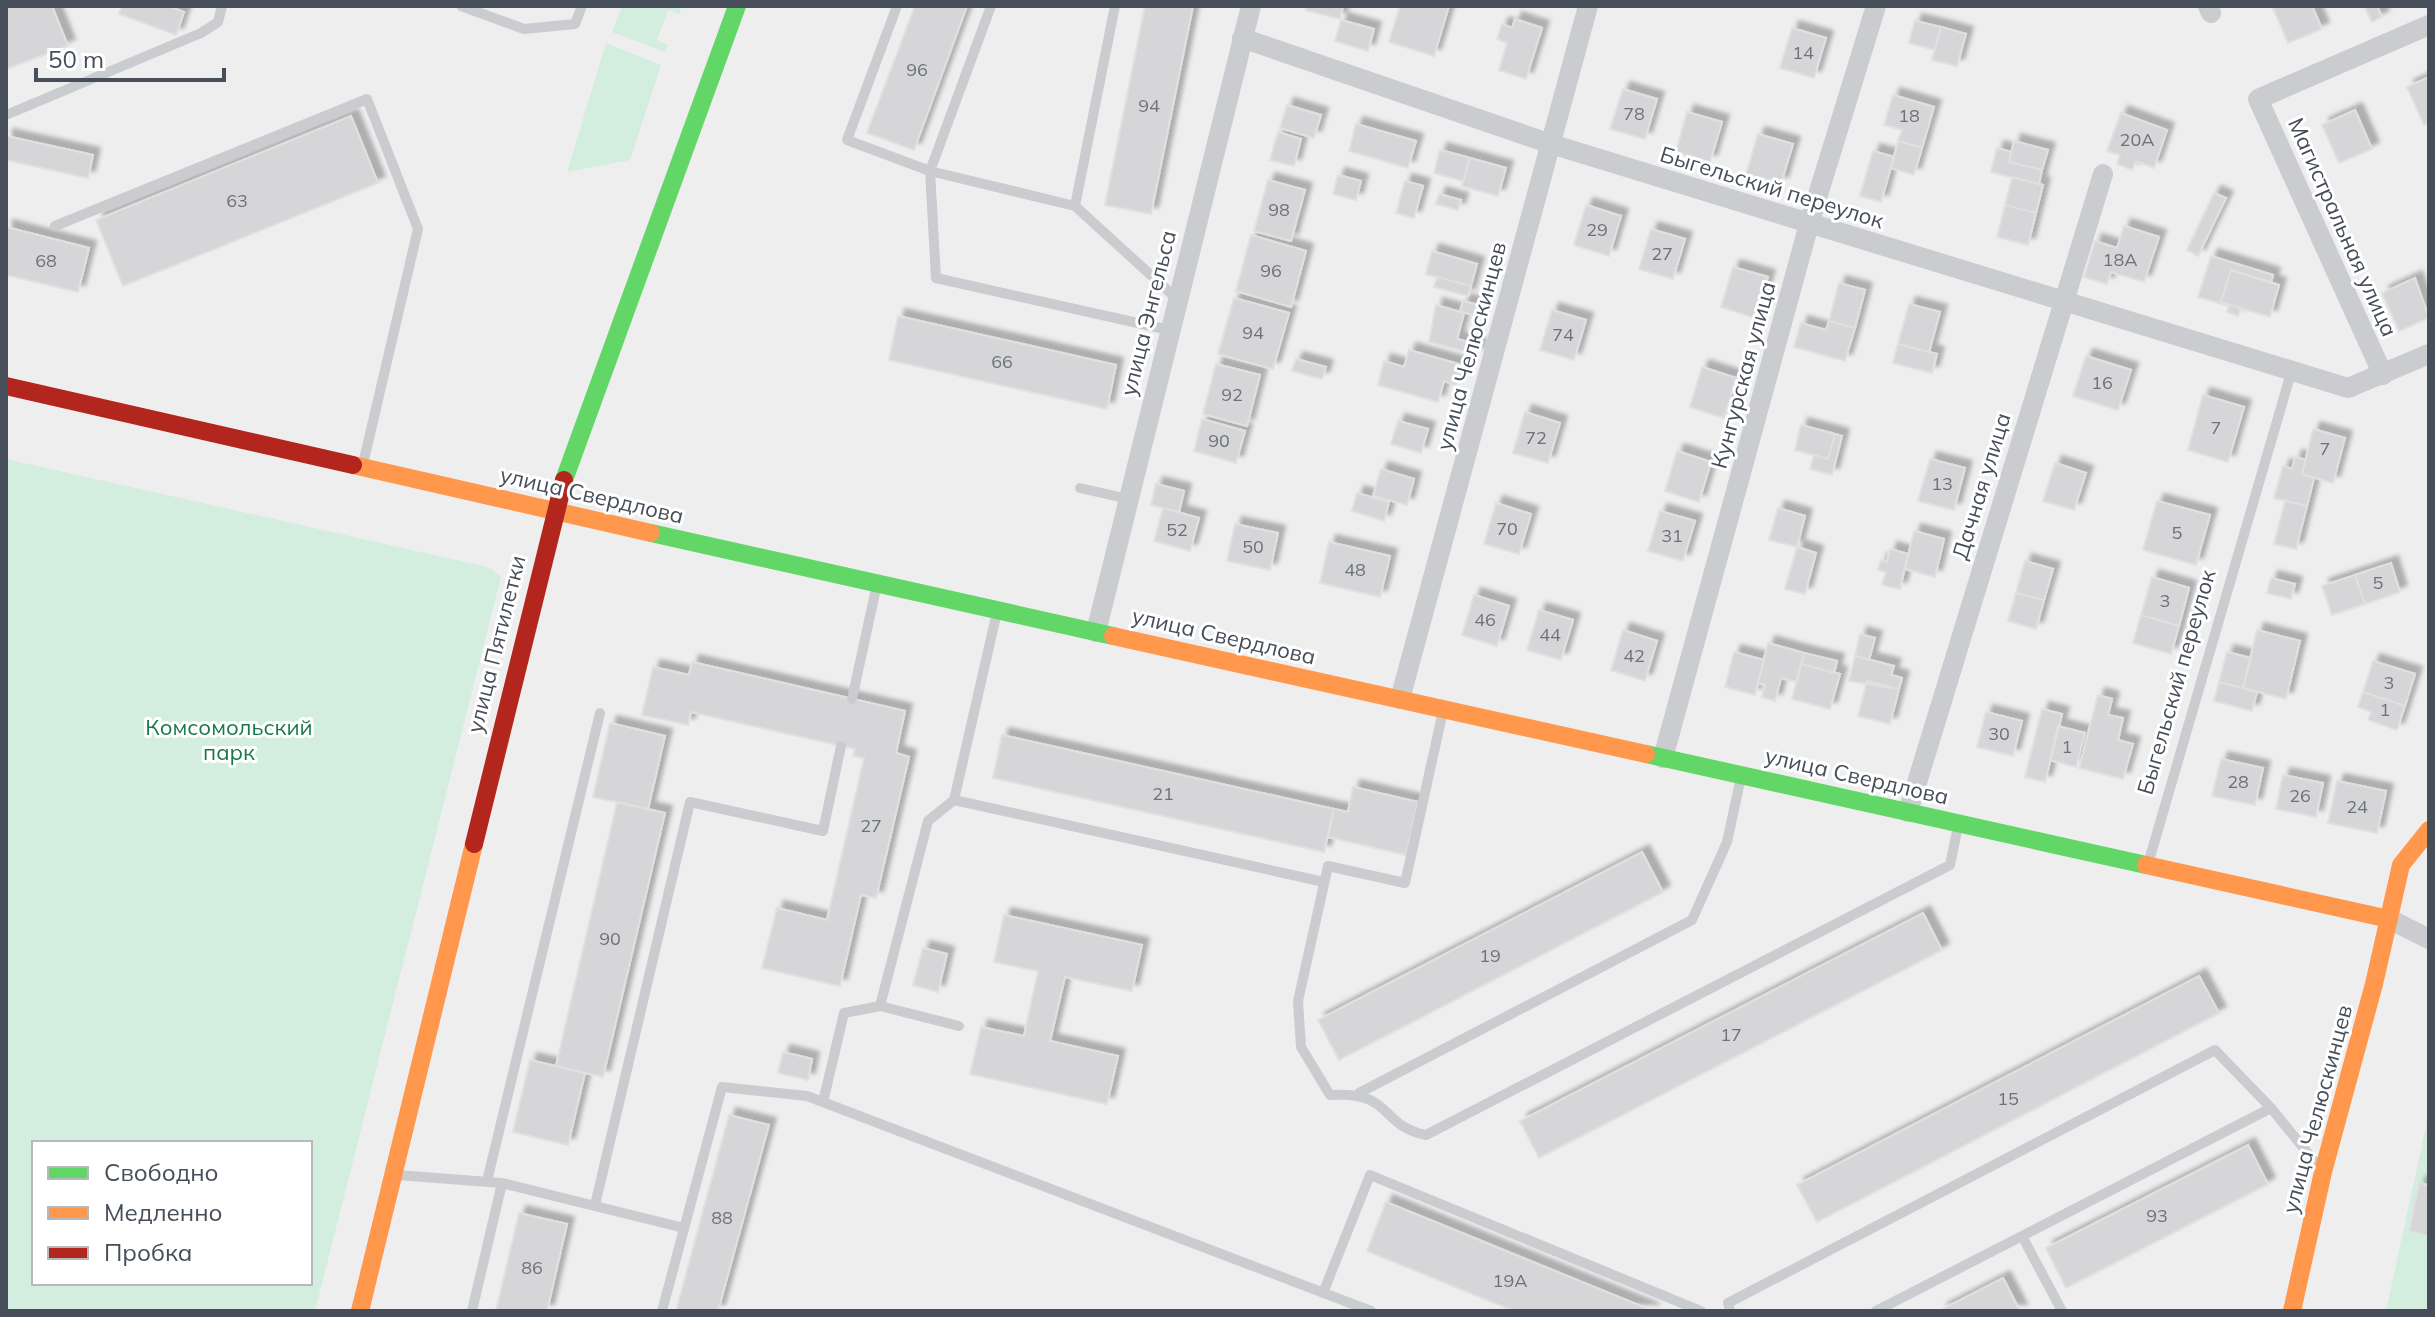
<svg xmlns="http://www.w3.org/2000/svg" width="2435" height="1317" viewBox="0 0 2435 1317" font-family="Mulish,sans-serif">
  <defs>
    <filter id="shadow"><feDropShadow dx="7" dy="-7" stdDeviation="2" flood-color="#0004"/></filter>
  </defs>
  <rect width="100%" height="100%" fill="#efeeee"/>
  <!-- green -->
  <path fill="#d3eddf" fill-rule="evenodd" d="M622,6H682L679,14L668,10L657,40L668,45L665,52L612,32Z
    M606,43L661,65L630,160L567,172Z
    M6,459L470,563L491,568L501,577L315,1311H6ZM310,1143V1283H34V1143Z
    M2429,1112V1311H2386Z"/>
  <!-- building -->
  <path fill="#d6d6d8" stroke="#e0e0e1" stroke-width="2" filter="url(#shadow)" d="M6,6H52L68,46L6,69Z
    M122,6H168L184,12L176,35L119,14Z
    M915,6H967L914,150L867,133Z
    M1145,6H1193L1151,214L1105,205Z
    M1307,6H1343L1340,19L1306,10Z
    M1400,6H1449L1434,56L1389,42Z
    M2272,6H2312L2322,29L2288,43Z
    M2364,6H2377L2382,17L2372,22Z
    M1515,19L1542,28L1526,79L1499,70L1507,43L1497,39L1502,24L1512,28Z
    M1341,20L1374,29L1368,51L1335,41Z
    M1915,21L1941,27L1935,50L1909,43Z
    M1941,27L1966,34L1957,66L1932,60Z
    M1792,28L1826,38L1814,78L1780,68Z
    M2429,77V123L2424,125L2407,87Z
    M1623,89L1657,99L1645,139L1610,129Z
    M1893,95L1934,107L1922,148L1898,141L1902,130L1884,125Z
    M1287,105L1321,115L1314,138L1280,128Z
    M2355,110L2372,149L2339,163L2322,125Z
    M1687,112L1722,122L1710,162L1676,152Z
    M2121,113L2167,130L2154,168L2136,161L2132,170L2117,164L2120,155L2107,151Z
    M351,116L378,183L123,286L96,220Z
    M1356,124L1416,141L1408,168L1349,151Z
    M1278,132L1301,139L1294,166L1270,160Z
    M1758,134L1793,144L1781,184L1746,174Z
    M6,136L93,155L88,178L6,160Z
    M1898,141L1922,148L1914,175L1891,168Z
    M2014,141L2048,150L2042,170L2009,162Z
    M1997,148L2011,152L2009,162L2042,170L2039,184L1991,172Z
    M1440,150L1470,158L1463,181L1434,173Z
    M1873,151L1894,157L1881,202L1860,196Z
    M1470,158L1506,168L1498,196L1462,186Z
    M1338,175L1361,181L1356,200L1333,194Z
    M2012,177L2043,185L2036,213L2005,205Z
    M1268,180L1305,190L1291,241L1254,231Z
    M1405,181L1423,186L1414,218L1396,213Z
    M2214,193L2226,198L2198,256L2187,250Z
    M1439,194L1461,200L1458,210L1436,204Z
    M1586,205L1621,216L1609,256L1574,245Z
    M2005,205L2036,213L2028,245L1997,237Z
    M2124,226L2159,237L2144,282L2111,272L2107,284L2084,277L2095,241L2117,248Z
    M6,227L89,248L78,292L6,275Z
    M1651,229L1685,239L1673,279L1639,269Z
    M1251,235L1306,251L1291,307L1236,291Z
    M1432,251L1477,264L1471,286L1426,274Z
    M2211,256L2273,275L2271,283L2231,270L2221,302L2241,308L2238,316L2227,312L2229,306L2198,297Z
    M1733,267L1768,277L1755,318L1721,307Z
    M2231,270L2279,285L2270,317L2221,302Z
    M1437,277L1471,286L1468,296L1434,287Z
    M2415,278L2429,318L2399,331L2382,293Z
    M1839,283L1865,290L1855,328L1829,321Z
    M1234,298L1289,313L1273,369L1218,354Z
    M1463,301L1483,306L1480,317L1460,311Z
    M1909,304L1940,312L1929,352L1898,344Z
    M1436,305L1464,313L1457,339L1479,345L1477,355L1429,342Z
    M1552,310L1586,320L1574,360L1540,350Z
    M898,316L1116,365L1107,409L889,360Z
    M1829,321L1855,328L1845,361L1794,347L1801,323L1826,330Z
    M1898,344L1937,354L1932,373L1893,363Z
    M1409,350L1462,365L1456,385L1444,381L1438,402L1378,385L1384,361L1404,367Z
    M2086,356L2131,370L2118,410L2073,396Z
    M1296,359L1326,367L1322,379L1292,371Z
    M1216,364L1260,375L1247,426L1203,414Z
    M1702,367L1736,378L1724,418L1690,407Z
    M2203,395L2244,407L2228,462L2188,450Z
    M1525,412L1560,423L1548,463L1513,453Z
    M1202,419L1245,431L1236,463L1194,451Z
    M1398,421L1428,429L1421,453L1391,444Z
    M1801,425L1835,434L1828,459L1795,450Z
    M2313,429L2345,438L2333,483L2302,474Z
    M1835,434L1842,436L1832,475L1810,469L1814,455L1828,459Z
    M1677,451L1711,462L1699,502L1665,491Z
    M2295,457L2306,460L2302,474L2314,478L2307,506L2274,498L2283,466L2292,469Z
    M1930,459L1965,468L1954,510L1918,501Z
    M2055,463L2086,473L2074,510L2043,501Z
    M1381,469L1414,479L1407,505L1373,496Z
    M1156,484L1184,491L1179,512L1151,505Z
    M1357,493L1389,502L1384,521L1352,511Z
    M2157,501L2210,515L2196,565L2143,550Z
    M2285,501L2307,506L2296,549L2274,544Z
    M1496,503L1531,514L1519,554L1484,544Z
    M1163,508L1199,518L1190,551L1154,541Z
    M1778,508L1805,516L1797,547L1769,540Z
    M1660,511L1695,521L1683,561L1648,551Z
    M1235,524L1278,533L1270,570L1227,561Z
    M1914,531L1944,539L1935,577L1905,569Z
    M1329,542L1390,556L1380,597L1320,583Z
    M1797,547L1816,553L1805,594L1785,589Z
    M1890,549L1908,554L1900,589L1882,585L1886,572L1878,570L1881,560L1887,562Z
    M2025,561L2053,569L2044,600L2016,593Z
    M2391,563L2400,592L2365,604L2355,575Z
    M2355,575L2365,604L2332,615L2322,586Z
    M2152,577L2189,588L2179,626L2141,615Z
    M2271,578L2295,584L2291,599L2267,593Z
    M2016,593L2044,600L2036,629L2008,621Z
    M1474,595L1509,606L1497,646L1462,635Z
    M1539,610L1573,620L1561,660L1527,650Z
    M2141,615L2179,626L2171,654L2133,643Z
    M1623,630L1657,641L1645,681L1611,670Z
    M2257,630L2300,641L2286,699L2243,688Z
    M1860,634L1875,638L1869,660L1855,656Z
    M1768,643L1804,653L1797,682L1781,678L1775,701L1762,697L1765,685L1758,683Z
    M1734,652L1764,660L1755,695L1725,687Z
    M2227,652L2251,658L2243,688L2219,682Z
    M1804,653L1837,661L1834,673L1801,664Z
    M1855,656L1894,666L1891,675L1902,678L1899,689L1849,681Z
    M2373,661L2415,674L2405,706L2363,692Z
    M692,662L905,711L896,753L909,757L876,898L861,895L840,986L762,968L777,908L827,920L864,758L853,756L855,749L691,712L688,725L642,715L653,667L689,675Z
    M1801,664L1840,674L1830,709L1792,699Z
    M1867,681L1899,689L1890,724L1858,716Z
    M2219,682L2257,692L2252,711L2214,701Z
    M2363,692L2405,706L2397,730L2368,720L2371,712L2358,707Z
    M2098,695L2112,699L2108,715L2123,718L2118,740L2133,744L2123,779L2079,768Z
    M2042,709L2062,714L2045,782L2025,777Z
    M1986,712L2022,721L2013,756L1977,747Z
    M610,723L665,736L648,809L593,797Z
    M2058,726L2085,733L2076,767L2050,760Z
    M1002,735L1334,809L1324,852L993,778Z
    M2221,759L2263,768L2255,805L2212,796Z
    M2283,775L2323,783L2316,817L2276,809Z
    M2337,781L2386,791L2377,833L2328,823Z
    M1353,787L1418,802L1406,855L1328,837L1334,809L1348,812Z
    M617,802L665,813L603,1077L556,1066Z
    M1642,852L1663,892L1339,1060L1318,1020Z
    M1923,913L1942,950L1539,1158L1520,1121Z
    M1004,915L1142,945L1132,991L1065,977L1050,1041L1118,1056L1107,1104L970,1074L981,1027L1024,1036L1038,971L994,962Z
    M923,948L947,954L938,992L913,985Z
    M2199,976L2219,1013L1817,1222L1797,1185Z
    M783,1052L812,1059L808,1080L778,1073Z
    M530,1060L585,1073L568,1145L513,1132Z
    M729,1115L769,1125L718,1311H676Z
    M2248,1145L2268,1184L2066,1288L2046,1248Z
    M2419,1183L2429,1185V1236L2409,1231Z
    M1386,1202L1653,1311H1514L1367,1251Z
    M519,1213L567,1224L547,1311H496Z
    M2003,1278L2020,1311H1939Z"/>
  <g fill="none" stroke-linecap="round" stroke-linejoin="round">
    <!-- lane -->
    <path stroke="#cacccf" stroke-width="10" d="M461,6L524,29L575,24L582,6
      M897,6L847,140L930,171L936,278L1169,330
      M991,6L930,171L1075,206L1176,298
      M6,115L201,33L218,22L222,6
      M1075,206L1115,6
      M55,226L367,99L418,229L363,464
      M1080,488L1128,499
      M852,699L877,584
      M1443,711L1405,883L1328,866L1298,1001L1301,1047L1330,1095C1394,1091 1378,1125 1426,1135L1950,865L1958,826
      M954,800L1324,882
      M2148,864L2291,373
      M880,1006L959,1026
      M1359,1093L1692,920L1727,842L1741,777
      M823,1102L844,1013L880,1006L928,821L954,800L997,612
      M397,1175L502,1183L684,1228
      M487,1181L600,713
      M595,1205L690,802L823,831L841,746
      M2022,1236L2062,1311
      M1323,1293L1370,1175L1701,1311
      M472,1311L502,1183
      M662,1311L722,1087L807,1096L1371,1311
      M1730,1311L1728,1303L2215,1050L2271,1108L2319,1167
      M1876,1311L2271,1108"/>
    <!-- street -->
    <path stroke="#cacccf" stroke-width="20" d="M2208,6L2211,13
      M1242,38L1551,144L2348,388L2429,354
      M2383,375L2258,99L2429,25
      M1096,632L1251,6
      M1400,699L1588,6
      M1663,758L1809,224L1876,6
      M1908,812L2103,174
      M2389,919L2429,939"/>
    <!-- fast -->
    <path stroke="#63d668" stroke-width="18" d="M564,480L737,6
      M651,533L1113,636
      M1646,754L2146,865"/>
    <!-- slow -->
    <path stroke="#ff974d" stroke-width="18" d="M353,465L651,533
      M1113,636L1646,754
      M2146,865L2389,919
      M360,1311L474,844
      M2292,1311L2323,1172L2374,984L2401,865L2429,830"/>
    <!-- jam -->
    <path stroke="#b3261e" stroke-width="18" d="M6,386L353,465
      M474,844L564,480"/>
  </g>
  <g text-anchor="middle" stroke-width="6" stroke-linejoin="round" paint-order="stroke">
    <!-- number labels -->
    <g font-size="18" fill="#6c727a">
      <text x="1803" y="59">14</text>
      <text x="917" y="76">96</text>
      <text x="1149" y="112">94</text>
      <text x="1634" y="120">78</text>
      <text x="1909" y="122">18</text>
      <text x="2137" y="146">20А</text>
      <text x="237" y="207">63</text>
      <text x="1279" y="216">98</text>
      <text x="1597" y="236">29</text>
      <text x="1662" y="260">27</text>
      <text x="2120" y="266">18А</text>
      <text x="46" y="267">68</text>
      <text x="1271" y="277">96</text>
      <text x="1253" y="339">94</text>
      <text x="1563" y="341">74</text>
      <text x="1002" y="368">66</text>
      <text x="2102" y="389">16</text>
      <text x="1232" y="401">92</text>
      <text x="2216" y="434">7</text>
      <text x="1536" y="444">72</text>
      <text x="1219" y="447">90</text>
      <text x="2325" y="455">7</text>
      <text x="1942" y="490">13</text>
      <text x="1507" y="535">70</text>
      <text x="1177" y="536">52</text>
      <text x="2177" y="539">5</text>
      <text x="1672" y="542">31</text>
      <text x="1253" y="553">50</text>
      <text x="1355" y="576">48</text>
      <text x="2378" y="589">5</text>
      <text x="2165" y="607">3</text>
      <text x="1485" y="626">46</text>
      <text x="1550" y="641">44</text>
      <text x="1634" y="662">42</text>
      <text x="2389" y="689">3</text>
      <text x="2385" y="716">1</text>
      <text x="1999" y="740">30</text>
      <text x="2067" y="753">1</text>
      <text x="2238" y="788">28</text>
      <text x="1163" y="800">21</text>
      <text x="2300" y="802">26</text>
      <text x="2357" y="813">24</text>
      <text x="871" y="832">27</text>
      <text x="610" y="945">90</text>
      <text x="1490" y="962">19</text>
      <text x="1731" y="1041">17</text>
      <text x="2008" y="1105">15</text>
      <text x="2157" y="1222">93</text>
      <text x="722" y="1224">88</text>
      <text x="532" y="1274">86</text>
      <text x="1510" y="1287">19А</text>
    </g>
    <!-- street labels -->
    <g font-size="22" fill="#464e59" stroke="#fff">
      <text transform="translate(1772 187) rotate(17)" y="8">Быгельский переулок</text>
      <text transform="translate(2343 227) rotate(66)" y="8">Магистральная улица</text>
      <text transform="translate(1148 313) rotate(-76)" y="8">улица Энгельса</text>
      <text transform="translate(1471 346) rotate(-75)" y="8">улица Челюскинцев</text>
      <text transform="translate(1743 375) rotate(-75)" y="8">Кунгурская улица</text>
      <text transform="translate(1981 486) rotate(-73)" y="8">Дачная улица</text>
      <text transform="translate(592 495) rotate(13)" y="8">улица Свердлова</text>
      <text transform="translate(1224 636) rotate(13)" y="8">улица Свердлова</text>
      <text transform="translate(496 644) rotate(-76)" y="8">улица Пятилетки</text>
      <text transform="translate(2176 682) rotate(-74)" y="8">Быгельский переулок</text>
      <text transform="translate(1857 776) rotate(13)" y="8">улица Свердлова</text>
      <text transform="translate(2317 1109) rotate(-75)" y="8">улица Челюскинцев</text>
    </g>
    <!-- park labels -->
    <g font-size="22" fill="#1a7851" stroke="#fff">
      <text x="229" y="735">Комсомольский<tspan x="229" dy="25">парк</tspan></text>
    </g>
  </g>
  <!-- border -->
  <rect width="2435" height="1317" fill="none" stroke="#464e59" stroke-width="16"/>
  <!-- legend -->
  <rect x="32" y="1141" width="280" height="144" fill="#ffffff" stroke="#b5b8bd" stroke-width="2"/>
  <rect x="48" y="1167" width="40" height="12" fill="#63d668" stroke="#b5b8bd" stroke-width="2"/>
  <text x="104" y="1181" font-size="24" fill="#464e59">Свободно</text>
  <rect x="48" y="1207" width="40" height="12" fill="#ff974d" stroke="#b5b8bd" stroke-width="2"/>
  <text x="104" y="1221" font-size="24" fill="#464e59">Медленно</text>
  <rect x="48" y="1247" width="40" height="12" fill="#b3261e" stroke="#b5b8bd" stroke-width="2"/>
  <text x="104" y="1261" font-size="24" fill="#464e59">Пробка</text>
  <!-- scale -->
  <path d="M36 68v12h188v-12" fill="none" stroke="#464e59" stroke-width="4"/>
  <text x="48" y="68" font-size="24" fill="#464e59" stroke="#ffffff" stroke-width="6" paint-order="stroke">50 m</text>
</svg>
